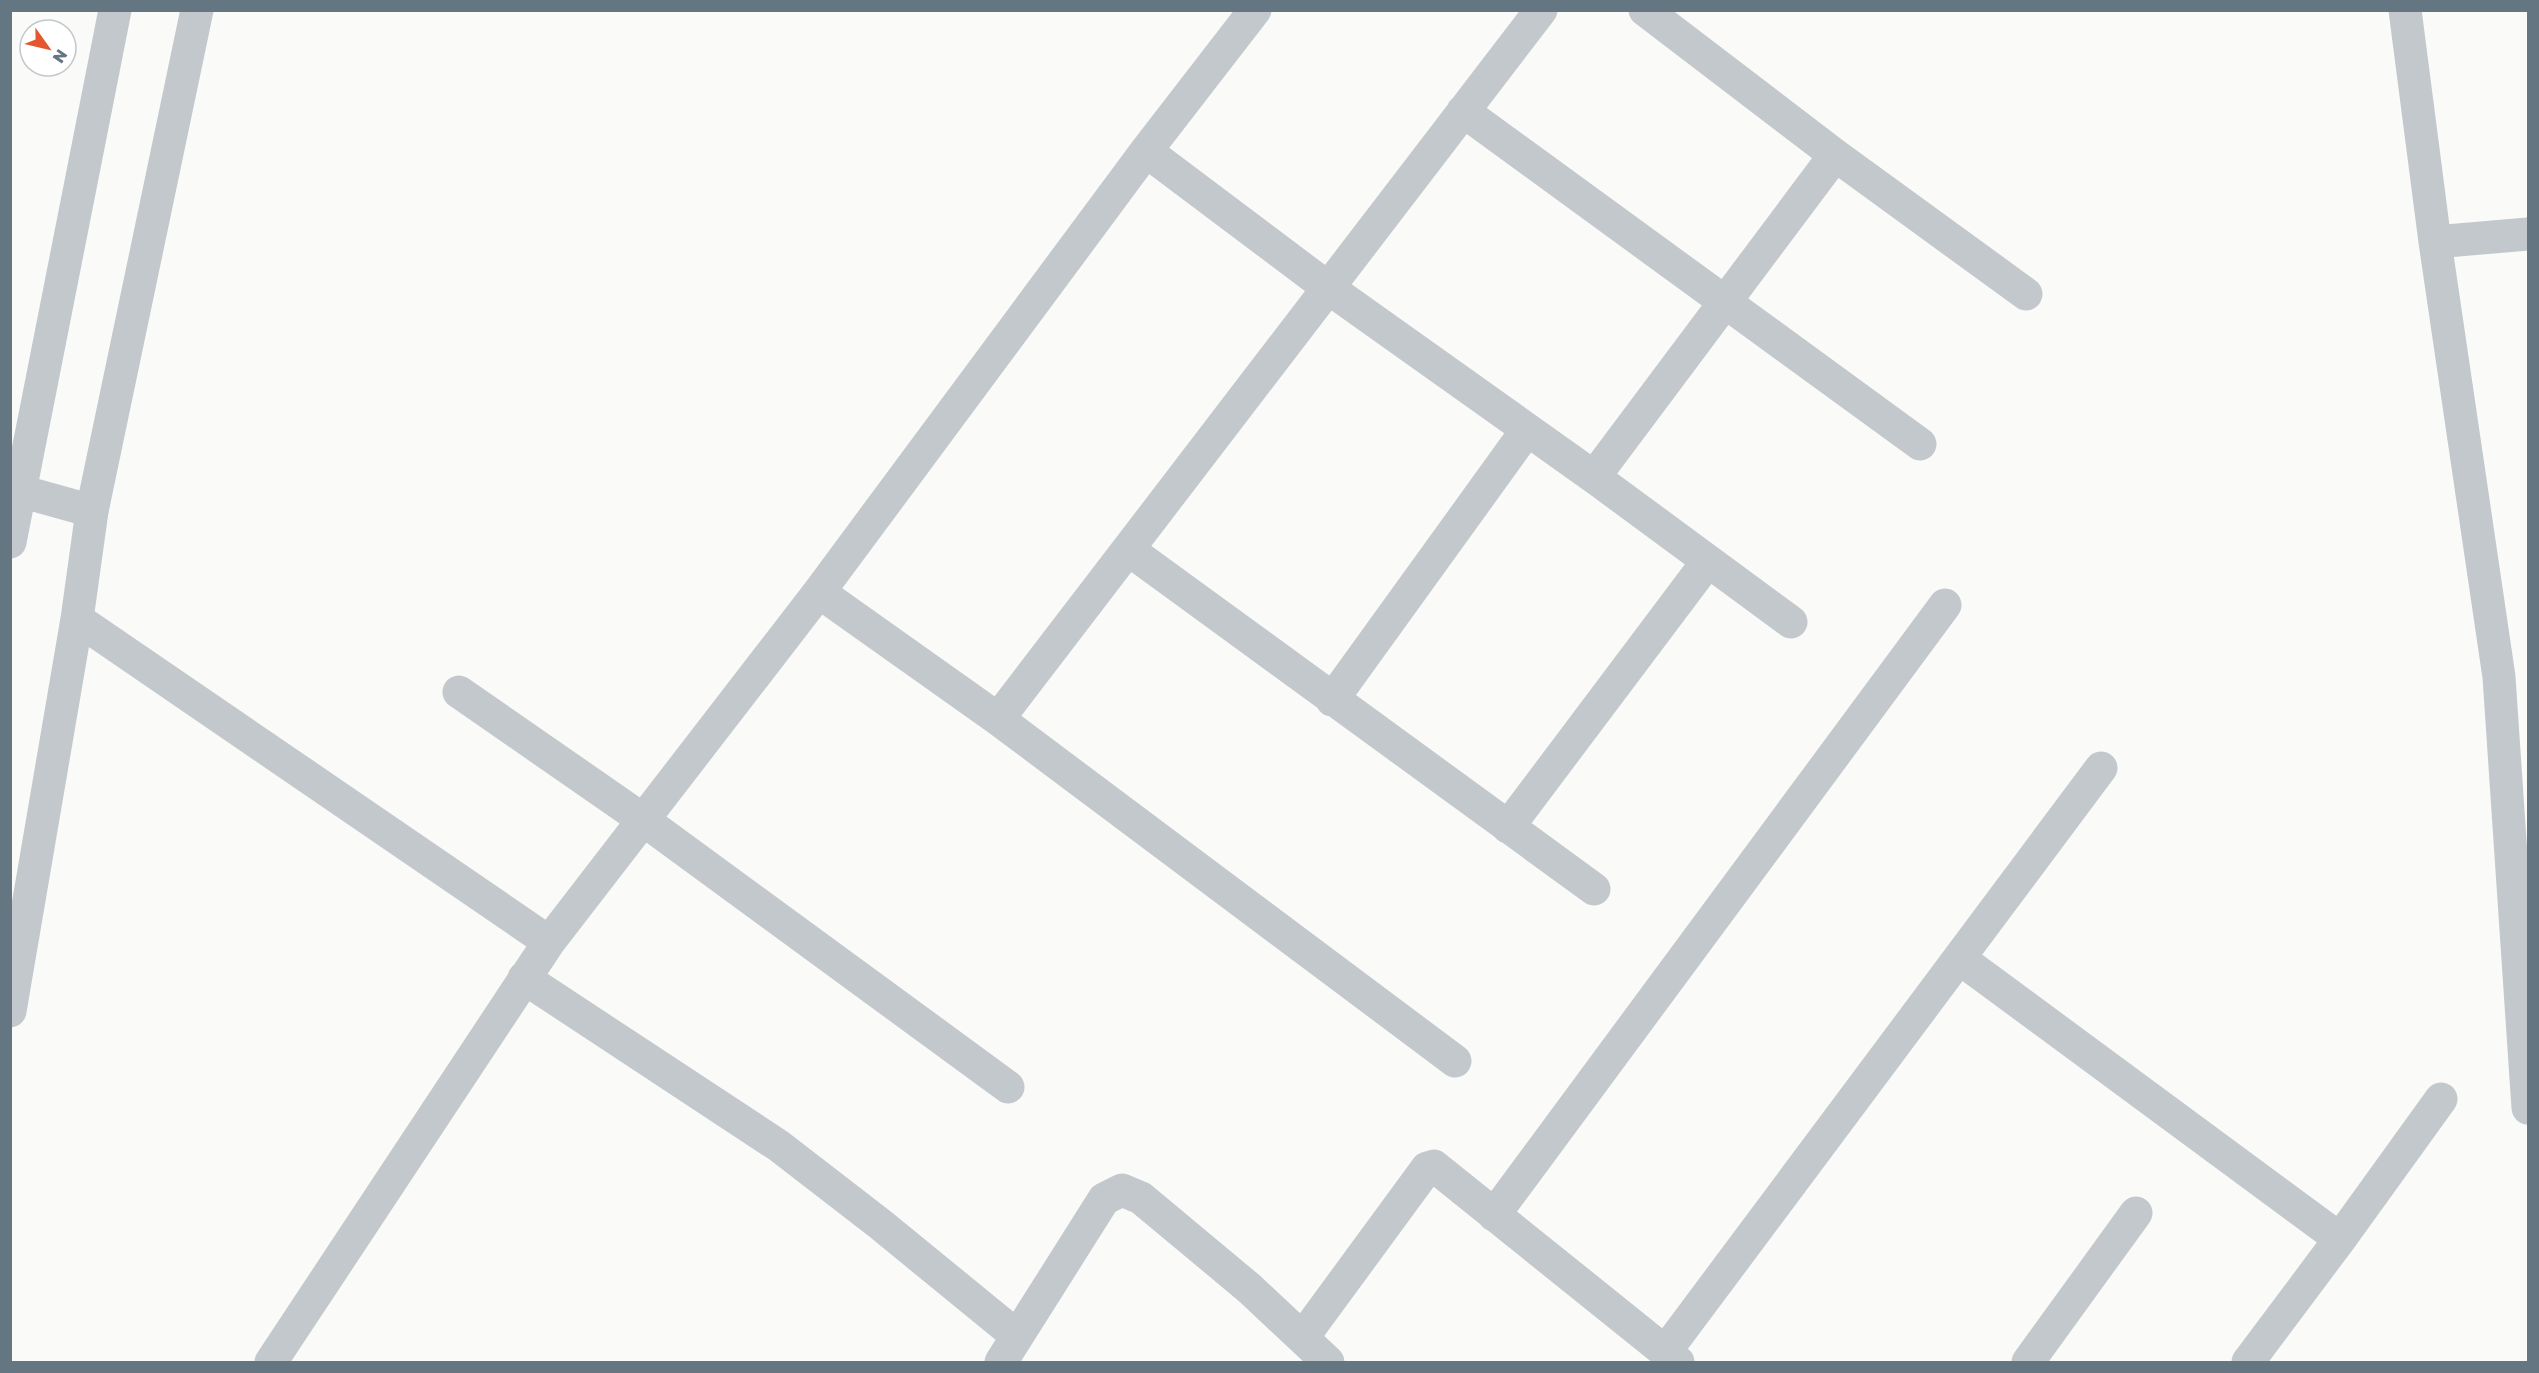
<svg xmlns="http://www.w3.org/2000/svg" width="2539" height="1373" viewBox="0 0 2539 1373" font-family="'Golos Text',sans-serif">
  <rect width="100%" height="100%" fill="#fafaf8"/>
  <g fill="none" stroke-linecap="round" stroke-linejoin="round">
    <!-- minor -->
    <path stroke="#c3c8cc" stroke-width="33" d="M1645,10L1835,155L2026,294
      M2405,10L2435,242L2499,677L2528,1108
      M1463,111L1920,444
      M1146,151L1327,287L1594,477L1835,155
      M2435,242L2528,234
      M1594,477L1791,622
      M1129,550L1594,889
      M819,592L998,719L1541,10
      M77,619L549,942
      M459,692L642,819L1008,1087
      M1332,700L1527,430
      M998,719L1455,1061
      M1508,827L1708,561
      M1959,958L2340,1239
      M524,978L779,1146L880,1224L1017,1336
      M10,1011L77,619L92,511L197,10
      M1494,1215L1945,605
      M1303,1337L1427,1168L1434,1166L1678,1362
      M1665,1352L2101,768
      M271,1362L549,942L819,592L1146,151L1255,10
      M1001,1362L1104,1199L1122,1190L1141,1198L1249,1288L1328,1362
      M2028,1362L2136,1213
      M2248,1362L2340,1239L2441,1099"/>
    <!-- tertiary -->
    <path stroke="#c3c8cc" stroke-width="33" d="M20,491L92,511
      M10,542L115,10"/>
  </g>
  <!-- border -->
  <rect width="2539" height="1373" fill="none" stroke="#657683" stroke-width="24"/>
  <!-- north arrow -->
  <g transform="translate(48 48) rotate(124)"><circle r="28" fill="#ffffff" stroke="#c1c8cd" stroke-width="1.5"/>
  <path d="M0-4.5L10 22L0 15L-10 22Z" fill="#e4572e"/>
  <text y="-9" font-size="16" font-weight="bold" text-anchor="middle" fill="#657683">N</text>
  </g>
</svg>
